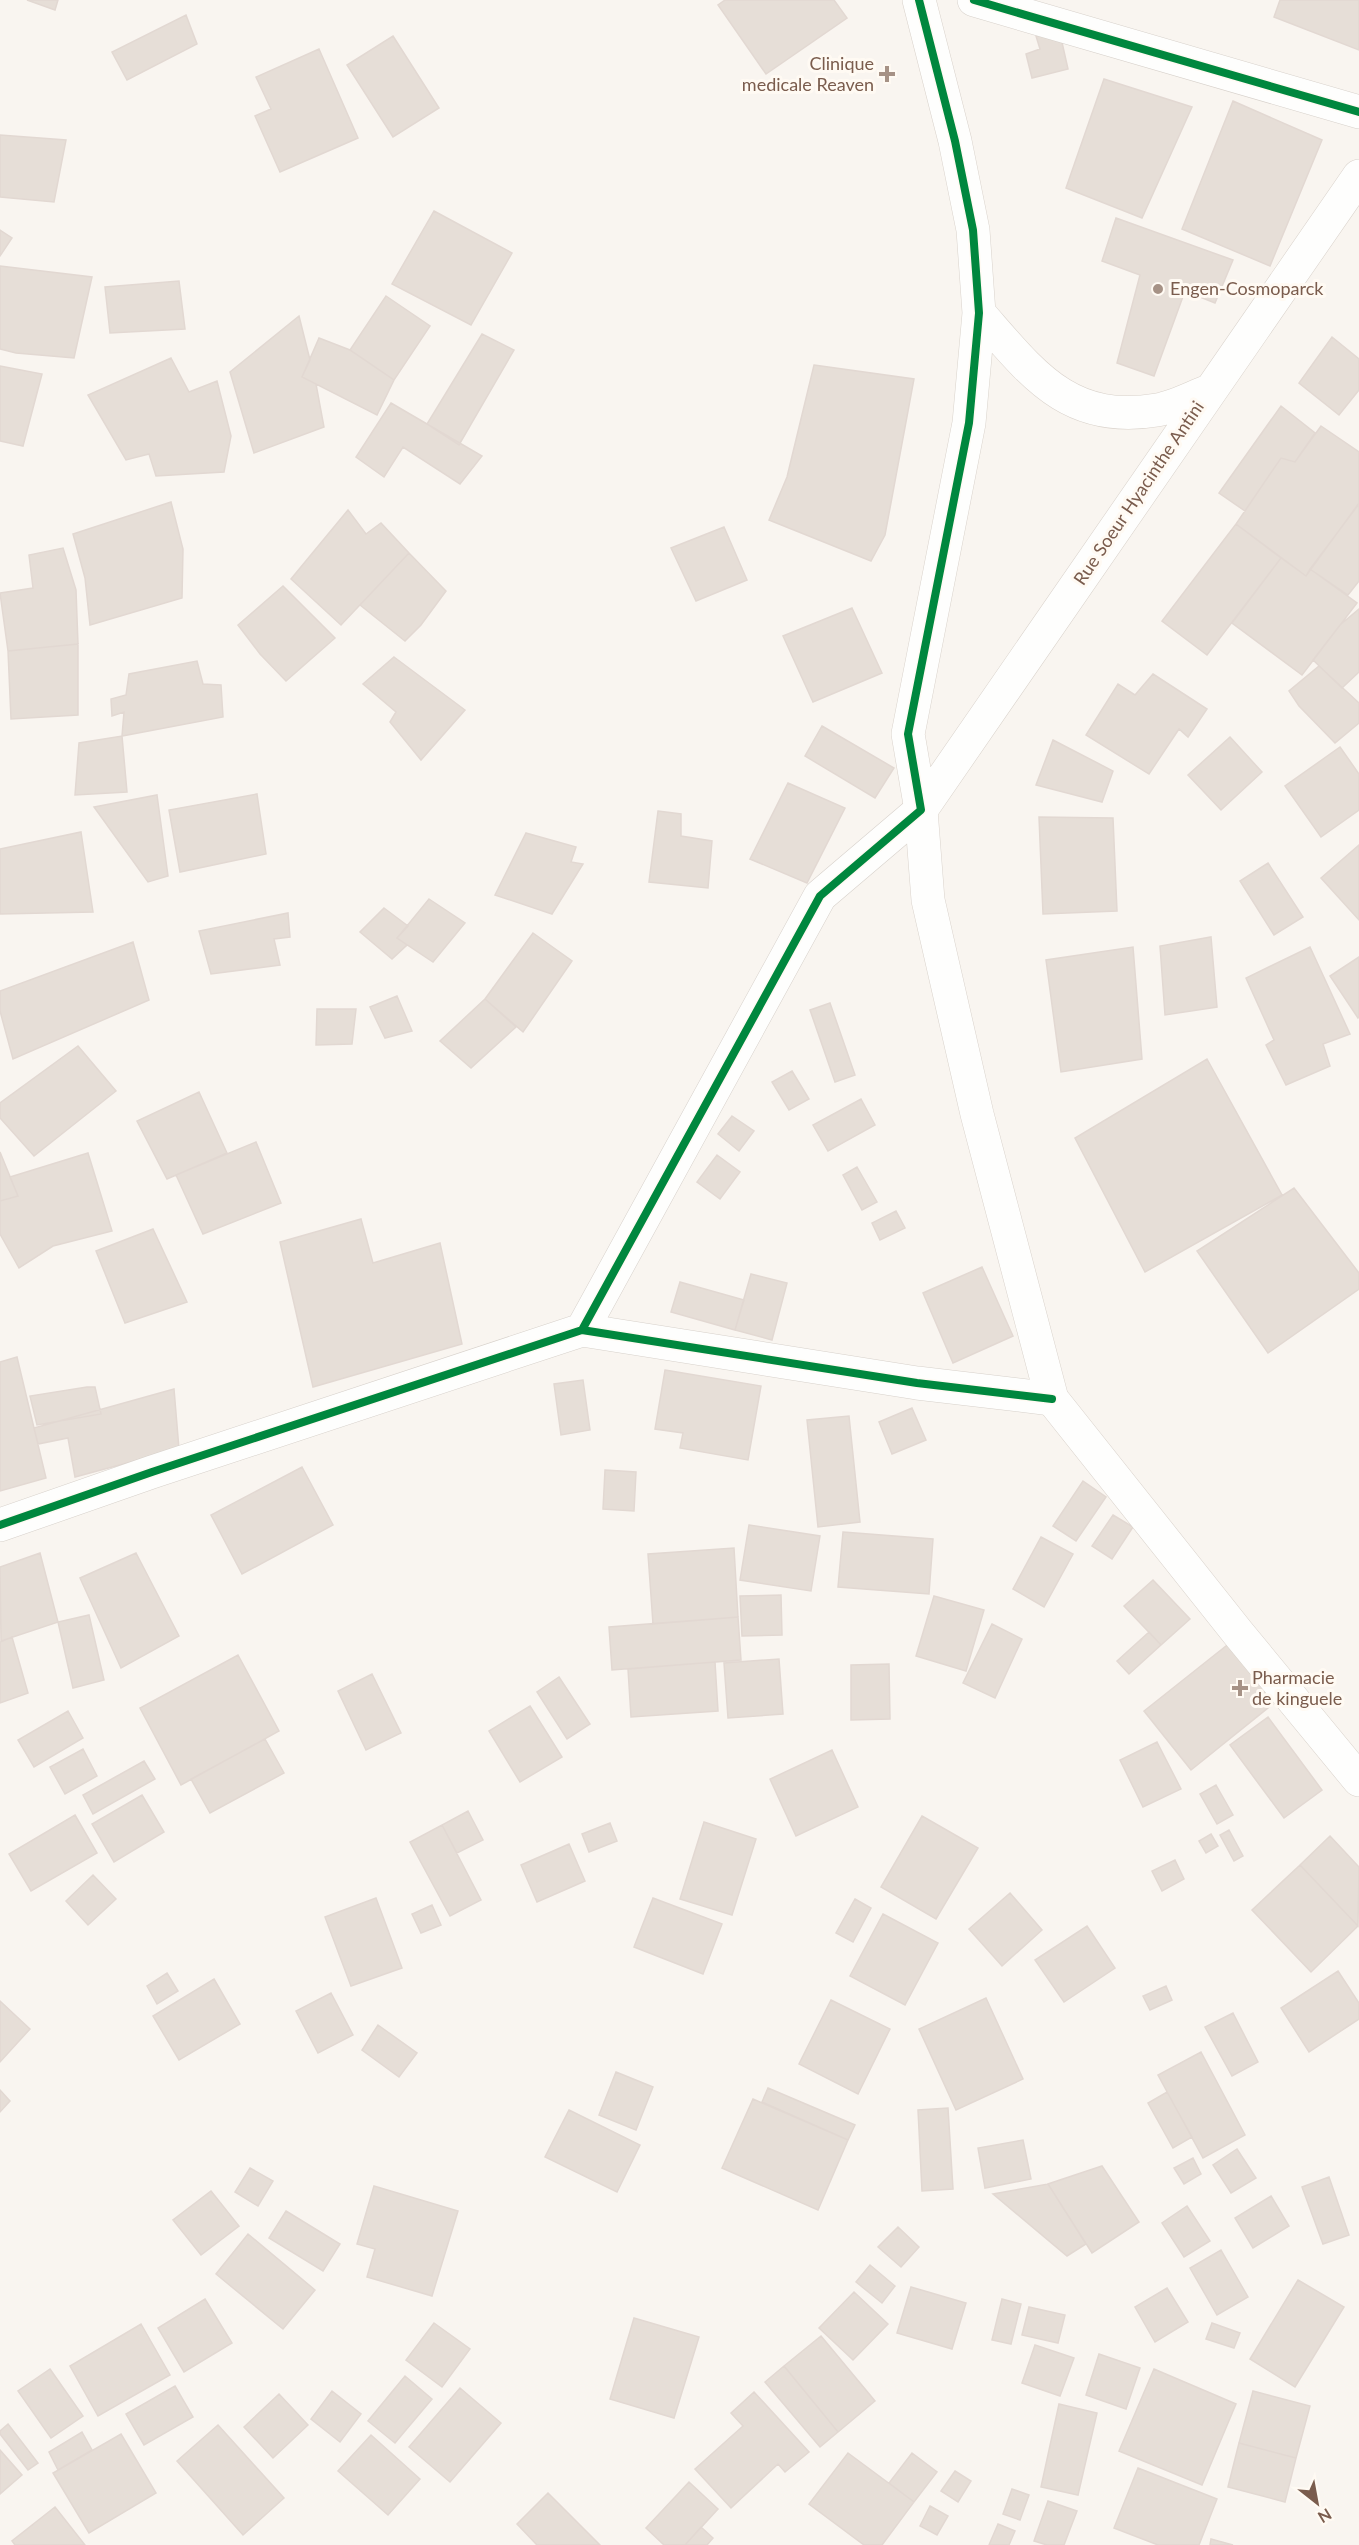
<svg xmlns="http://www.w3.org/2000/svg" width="1359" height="2545" viewBox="0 0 1359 2545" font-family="Lato,sans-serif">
  <rect width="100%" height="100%" fill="#f9f5f0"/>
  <!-- building -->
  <path fill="#e6ded7" stroke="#e2d8d2" stroke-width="1.5" d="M27,0H58L55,10Z
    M725,0H834L847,18L766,74L718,5Z
    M1280,0H1359V50L1274,17Z
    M186,15L197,44L127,80L112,52Z
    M1059,29L1068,69L1032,78L1026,54L1040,49L1036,36Z
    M393,36L439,108L393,137L347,65Z
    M319,49L358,138L280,172L255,116L271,109L256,77Z
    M1104,79L1192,107L1142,218L1066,188Z
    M1233,101L1322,140L1270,266L1182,229Z
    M0,135L66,140L54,202L0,197Z
    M434,211L512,253L471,325L392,284Z
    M1116,218L1233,260L1215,303L1185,291L1154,376L1117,363L1140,275L1102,261Z
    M0,230L12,238L0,256Z
    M0,266L92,277L74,358L16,353L0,349Z
    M179,281L185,329L110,333L105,287Z
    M386,296L430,326L394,380L350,350Z
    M299,316L310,360L302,377L316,384L324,427L254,453L230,372Z
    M482,334L514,350L459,445L427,424Z
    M1332,337L1359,359V390L1339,415L1299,383Z
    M319,338L350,350L394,380L377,415L302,377Z
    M171,358L189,392L217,381L231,436L224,472L156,476L149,454L126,460L88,395Z
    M814,365L914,379L885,535L871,561L769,520L787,477Z
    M0,366L42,374L23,446L0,441Z
    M391,403L482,456L460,484L403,447L384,477L356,457Z
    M1281,406L1315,433L1295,462L1281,458L1245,511L1219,493Z
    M1321,426L1359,452V503L1306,576L1236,524L1281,458L1295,462Z
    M171,502L183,549L182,598L90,625L85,578L73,534Z
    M1359,504V581L1348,595L1310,569Z
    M348,510L366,534L381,523L409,553L341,625L291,579Z
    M1236,524L1281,558L1207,655L1162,621Z
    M724,527L747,580L696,601L671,548Z
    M63,548L76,590L78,644L8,651L0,593L33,588L29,555Z
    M409,553L446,591L421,625L405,641L360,605Z
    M1281,558L1306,576L1310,569L1357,603L1302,675L1232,623Z
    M283,586L335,638L286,681L260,654L238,625Z
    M852,608L882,673L813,702L783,636Z
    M1359,609V672L1342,688L1313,660L1340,625Z
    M78,644V715L11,719L8,651Z
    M394,657L465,710L421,760L390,722L396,712L363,684Z
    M197,661L203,684L221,685L223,717L122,736L124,712L112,716L111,699L126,695L129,674Z
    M1319,666L1359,703V723L1335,743L1299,706L1289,691Z
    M1153,674L1207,709L1188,737L1179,729L1149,774L1086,735L1118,684L1135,695Z
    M822,726L894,768L875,798L805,756Z
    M122,736L127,792L75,795L79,743Z
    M1230,737L1262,772L1221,810L1188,775Z
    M1053,740L1113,771L1102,802L1036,785Z
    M1340,747L1359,774V810L1321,837L1285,786Z
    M788,783L845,808L807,883L750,859Z
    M257,794L266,854L180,872L169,810Z
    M157,795L168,876L148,882L94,807Z
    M658,811L681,814V836L712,841L708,888L649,882Z
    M1039,817L1113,818L1117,911L1043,914Z
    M81,832L93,912L0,914V849Z
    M526,833L576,847L571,862L583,864L552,914L495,895Z
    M1359,845V920L1321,878Z
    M1268,863L1303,917L1274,935L1240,881Z
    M429,899L465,923L433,962L397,938Z
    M384,908L408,926L397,938L407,945L392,959L360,932Z
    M288,913L290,937L274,939L280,965L211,974L199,931Z
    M533,933L572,961L523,1032L485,999Z
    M1211,937L1217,1007L1165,1015L1160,946Z
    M133,942L149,1000L13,1059L0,1011V991Z
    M1133,947L1142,1059L1061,1072L1046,960Z
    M1310,947L1350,1034L1323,1044L1330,1066L1286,1085L1266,1045L1274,1040L1246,978Z
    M1359,957V1017L1358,1018L1330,976Z
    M397,996L412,1031L385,1038L370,1007Z
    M485,999L516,1027L471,1068L440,1041Z
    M830,1003L855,1075L835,1082L810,1010Z
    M317,1009H356L352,1044L316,1045Z
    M78,1046L116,1091L34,1156L0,1118V1103Z
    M1207,1059L1282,1195L1145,1272L1075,1138Z
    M792,1071L809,1099L789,1110L772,1082Z
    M199,1092L227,1153L167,1179L137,1121Z
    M861,1099L875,1125L828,1151L813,1125Z
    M732,1116L754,1131L739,1151L718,1134Z
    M256,1142L281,1203L203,1234L176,1175Z
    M0,1152L18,1196L0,1201Z
    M88,1153L112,1231L53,1246L19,1268L0,1234V1201L18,1196L10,1177Z
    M717,1155L740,1172L720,1199L697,1182Z
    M857,1167L877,1202L862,1210L843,1175Z
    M1294,1188L1359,1273V1289L1268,1353L1197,1251Z
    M896,1211L905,1228L880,1240L872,1223Z
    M361,1219L373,1263L440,1243L462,1344L313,1387L280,1242Z
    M153,1229L187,1302L125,1323L96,1251Z
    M982,1267L1013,1336L953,1363L923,1293Z
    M751,1274L787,1283L772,1340L735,1330Z
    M680,1282L744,1300L735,1330L671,1312Z
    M17,1357L46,1478L0,1491V1362Z
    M665,1370L761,1386L748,1460L680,1448L683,1433L655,1429Z
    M583,1380L590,1430L561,1435L554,1384Z
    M87,1387H95L101,1414L37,1425L30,1396Z
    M174,1389L179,1449L75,1477L68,1438L38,1444L34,1428Z
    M912,1408L926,1440L892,1454L879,1422Z
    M849,1416L860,1522L818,1527L807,1420Z
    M302,1467L333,1525L242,1574L211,1515Z
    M605,1470L636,1472L634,1511L603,1509Z
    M1083,1481L1106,1497L1076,1541L1053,1526Z
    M1113,1515L1133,1527L1112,1559L1092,1546Z
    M749,1525L820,1536L811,1591L740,1580Z
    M843,1532L933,1539L929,1594L838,1587Z
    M1041,1537L1073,1554L1044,1607L1013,1589Z
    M734,1548L738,1617L653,1624L648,1554Z
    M40,1553L58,1622L1,1641L0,1567Z
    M136,1553L179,1636L121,1668L80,1578Z
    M1153,1580L1190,1619L1161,1645L1124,1606Z
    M781,1595L782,1635L742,1636L740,1596Z
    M934,1596L984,1610L966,1671L916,1656Z
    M89,1615L104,1680L73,1688L58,1622Z
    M738,1617L741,1660L612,1670L609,1627Z
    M992,1624L1022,1639L995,1698L963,1683Z
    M1149,1632L1161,1645L1129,1674L1117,1661Z
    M12,1637L28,1693L0,1703V1642Z
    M1231,1642L1278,1700L1191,1770L1144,1711Z
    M238,1655L279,1731L181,1785L140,1708Z
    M779,1659L783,1714L728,1718L724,1663Z
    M715,1662L718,1711L631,1717L628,1669Z
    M889,1664L890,1719L851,1720V1665Z
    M372,1674L401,1733L366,1750L338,1691Z
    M559,1677L590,1724L567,1739L537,1692Z
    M530,1706L562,1757L520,1782L489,1731Z
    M68,1711L83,1738L34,1767L18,1740Z
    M1268,1717L1322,1790L1284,1818L1230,1745Z
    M265,1739L284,1773L210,1813L191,1779Z
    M1157,1742L1181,1789L1143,1807L1120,1760Z
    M83,1749L97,1776L65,1794L50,1767Z
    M832,1750L858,1807L796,1836L770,1779Z
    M144,1761L155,1779L93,1814L83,1795Z
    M1216,1785L1233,1815L1217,1824L1200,1794Z
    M142,1795L164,1832L114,1862L92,1824Z
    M468,1811L483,1840L457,1853L442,1825Z
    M75,1815L97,1853L31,1891L9,1854Z
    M922,1816L978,1848L936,1919L881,1887Z
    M704,1822L756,1839L732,1915L680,1899Z
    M610,1823L617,1841L589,1852L582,1834Z
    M442,1825L481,1900L450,1916L410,1842Z
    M1229,1830L1243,1856L1234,1861L1220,1835Z
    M1211,1834L1218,1846L1206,1853L1199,1841Z
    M1330,1836L1359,1867L1358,1926L1300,1865Z
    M569,1844L585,1881L537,1902L521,1865Z
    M1175,1860L1184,1879L1162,1891L1152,1871Z
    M1300,1865L1358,1926L1311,1972L1252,1910Z
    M93,1875L116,1899L88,1925L66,1901Z
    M1010,1893L1042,1930L1002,1966L969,1929Z
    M376,1898L402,1968L351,1986L325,1917Z
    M653,1898L722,1924L703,1974L634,1947Z
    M855,1899L871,1908L853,1942L836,1933Z
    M432,1905L441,1925L421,1933L412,1914Z
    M883,1914L938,1943L905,2005L850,1976Z
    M1087,1926L1115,1968L1064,2002L1035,1960Z
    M1338,1971L1359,2003V2019L1309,2052L1281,2008Z
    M167,1973L178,1991L157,2004L147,1986Z
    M214,1979L240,2024L179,2060L153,2016Z
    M1166,1986L1172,2000L1150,2010L1143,1996Z
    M331,1993L353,2035L318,2053L296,2011Z
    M986,1998L1023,2079L956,2110L919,2029Z
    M831,2000L890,2029L858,2094L799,2064Z
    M0,2001L30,2029L0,2062Z
    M1233,2013L1258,2062L1232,2076L1205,2027Z
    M378,2025L417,2053L399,2077L362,2050Z
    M1201,2052L1245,2135L1203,2158L1158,2075Z
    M616,2072L653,2087L636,2130L599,2115Z
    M768,2088L855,2125L848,2140L762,2102Z
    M0,2090L10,2101L0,2112Z
    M1167,2092L1192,2137L1173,2148L1148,2103Z
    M753,2099L848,2140L818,2210L722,2168Z
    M948,2108L953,2189L922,2191L918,2110Z
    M569,2110L640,2145L617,2192L545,2157Z
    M1023,2140L1031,2179L985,2188L978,2148Z
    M1237,2149L1256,2178L1231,2193L1213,2165Z
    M1193,2158L1201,2174L1184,2184L1174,2168Z
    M1102,2166L1139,2222L1092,2253L1048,2184Z
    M250,2168L273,2181L258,2206L235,2192Z
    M1329,2177L1349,2235L1323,2244L1302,2187Z
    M1048,2184L1086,2244L1067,2256L993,2194Z
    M374,2186L458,2211L432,2296L367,2277L375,2249L357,2244Z
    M211,2191L239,2226L201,2255L173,2220Z
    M1271,2196L1289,2226L1253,2248L1235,2218Z
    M1187,2206L1210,2241L1184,2257L1162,2223Z
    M286,2211L340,2244L323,2271L269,2238Z
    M898,2227L919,2247L901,2267L878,2247Z
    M248,2234L315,2290L283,2329L216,2274Z
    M1221,2250L1248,2297L1217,2315L1190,2268Z
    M870,2265L895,2286L882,2303L856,2282Z
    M1298,2280L1344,2307L1295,2387L1250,2359Z
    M911,2287L966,2303L952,2349L897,2333Z
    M1167,2288L1188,2322L1155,2342L1135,2307Z
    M854,2292L888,2324L853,2360L819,2328Z
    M205,2299L232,2343L184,2372L158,2328Z
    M1002,2299L1021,2304L1011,2344L992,2340Z
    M1029,2307L1065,2315L1058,2343L1022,2335Z
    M634,2318L699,2337L674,2418L610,2399Z
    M434,2323L470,2349L442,2387L406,2360Z
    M1212,2323L1240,2333L1234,2348L1206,2339Z
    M141,2324L170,2375L98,2416L70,2366Z
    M821,2336L875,2401L838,2432L784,2366Z
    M1035,2345L1074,2358L1060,2396L1022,2383Z
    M1099,2354L1140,2368L1126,2409L1086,2395Z
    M784,2366L838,2432L820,2447L765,2382Z
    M50,2369L83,2416L51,2438L18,2391Z
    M1154,2369L1236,2404L1202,2485L1119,2451Z
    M405,2376L432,2399L395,2443L368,2421Z
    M175,2386L193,2417L144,2445L126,2414Z
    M460,2388L501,2423L450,2482L409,2447Z
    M332,2391L361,2414L340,2442L311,2419Z
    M1253,2391L1310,2406L1296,2458L1239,2443Z
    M754,2392L809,2452L785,2472L778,2464L731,2508L695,2469L743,2426L731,2413Z
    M279,2394L308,2425L273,2458L244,2427Z
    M1059,2404L1097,2413L1078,2495L1041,2487Z
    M8,2424L38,2463L28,2470L0,2434V2431Z
    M218,2425L284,2498L243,2535L177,2461Z
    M82,2432L92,2450L58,2470L49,2452Z
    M121,2434L156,2493L89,2533L53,2473Z
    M371,2435L420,2479L388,2515L338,2471Z
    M1239,2443L1296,2458L1285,2502L1228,2487Z
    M0,2450L22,2475L0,2494Z
    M848,2453L914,2502L882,2545H864L809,2504Z
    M912,2453L937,2472L914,2502L889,2483Z
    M1138,2468L1217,2499L1199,2545H1158L1114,2528Z
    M955,2471L971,2481L958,2502L941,2491Z
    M689,2482L718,2509L685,2545H664L646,2528Z
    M1012,2489L1029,2495L1020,2520L1003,2514Z
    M548,2493L600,2545H537L517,2524Z
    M1048,2501L1077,2511L1064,2545H1047L1034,2541Z
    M930,2506L948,2516L937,2535L920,2526Z
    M55,2507L85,2545H15L12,2541Z
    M998,2524L1015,2531L1009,2545H989Z
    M701,2527L713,2538L707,2545H685Z
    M1211,2539L1233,2545H1210Z"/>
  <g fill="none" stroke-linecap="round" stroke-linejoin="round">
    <defs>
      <path id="street" d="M974,0L1359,112
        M921,810L820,896L582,1330L917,1383L1052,1399
        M0,1525L152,1472L582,1330"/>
      <path id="secondary" d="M919,0L955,141L973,230L979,313L969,423L908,734L921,810L928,900L977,1114L1052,1399L1238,1633L1359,1780
        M979,313C1032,373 1068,425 1157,410C1175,407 1193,397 1209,391
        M921,810L1359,176"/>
    </defs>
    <!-- street casing -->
    <use href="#street" stroke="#d7d1cb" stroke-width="34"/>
    <!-- secondary casing -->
    <use href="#secondary" stroke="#d9d2cb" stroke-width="34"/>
    <!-- street -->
    <use href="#street" stroke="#fefefd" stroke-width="33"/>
    <!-- secondary -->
    <use href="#secondary" stroke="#fefefd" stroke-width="33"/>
    <defs>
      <path id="cycleway" d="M919,0L955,141L973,230L979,313L969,423L908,734L921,810L820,896L582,1330L917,1383L1052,1399
        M974,0L1359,112
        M0,1525L152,1472L582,1330"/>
    </defs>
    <!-- cycleway casing -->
    <use href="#cycleway" stroke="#fffaf3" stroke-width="11"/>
    <!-- cycleway -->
    <use href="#cycleway" stroke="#00873e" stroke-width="8"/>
  </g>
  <!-- markers -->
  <g fill="#a69286" stroke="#fffaf3" stroke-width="2">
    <path d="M884 65h6v6h6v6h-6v6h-6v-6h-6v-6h6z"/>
    <circle cx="1158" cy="289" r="6"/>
    <path d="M1237 1679h6v6h6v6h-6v6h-6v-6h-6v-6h6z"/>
  </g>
  <g text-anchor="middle" stroke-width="6" stroke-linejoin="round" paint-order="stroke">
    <!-- poi labels -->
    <g font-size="18" fill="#7a5c4d" stroke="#fffaf3" text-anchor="start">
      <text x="874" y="70" text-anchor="end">Clinique<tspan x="874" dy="21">medicale Reaven</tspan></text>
      <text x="1170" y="295">Engen-Cosmoparck</text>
      <text x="1252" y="1684">Pharmacie<tspan x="1252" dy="21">de kinguele</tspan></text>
    </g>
    <!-- street labels -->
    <g font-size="18" fill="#7a5c4d" stroke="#fffaf3">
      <text transform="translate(1139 493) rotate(-56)" y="6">Rue Soeur Hyacinthe Antini</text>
    </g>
  </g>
  <!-- north arrow -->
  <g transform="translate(1317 2503) rotate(149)" stroke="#fffaf3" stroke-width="4.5" paint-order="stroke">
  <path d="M0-4.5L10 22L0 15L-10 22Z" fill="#7a5c4d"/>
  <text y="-9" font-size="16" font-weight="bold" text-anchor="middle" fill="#7a5c4d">N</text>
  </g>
</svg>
